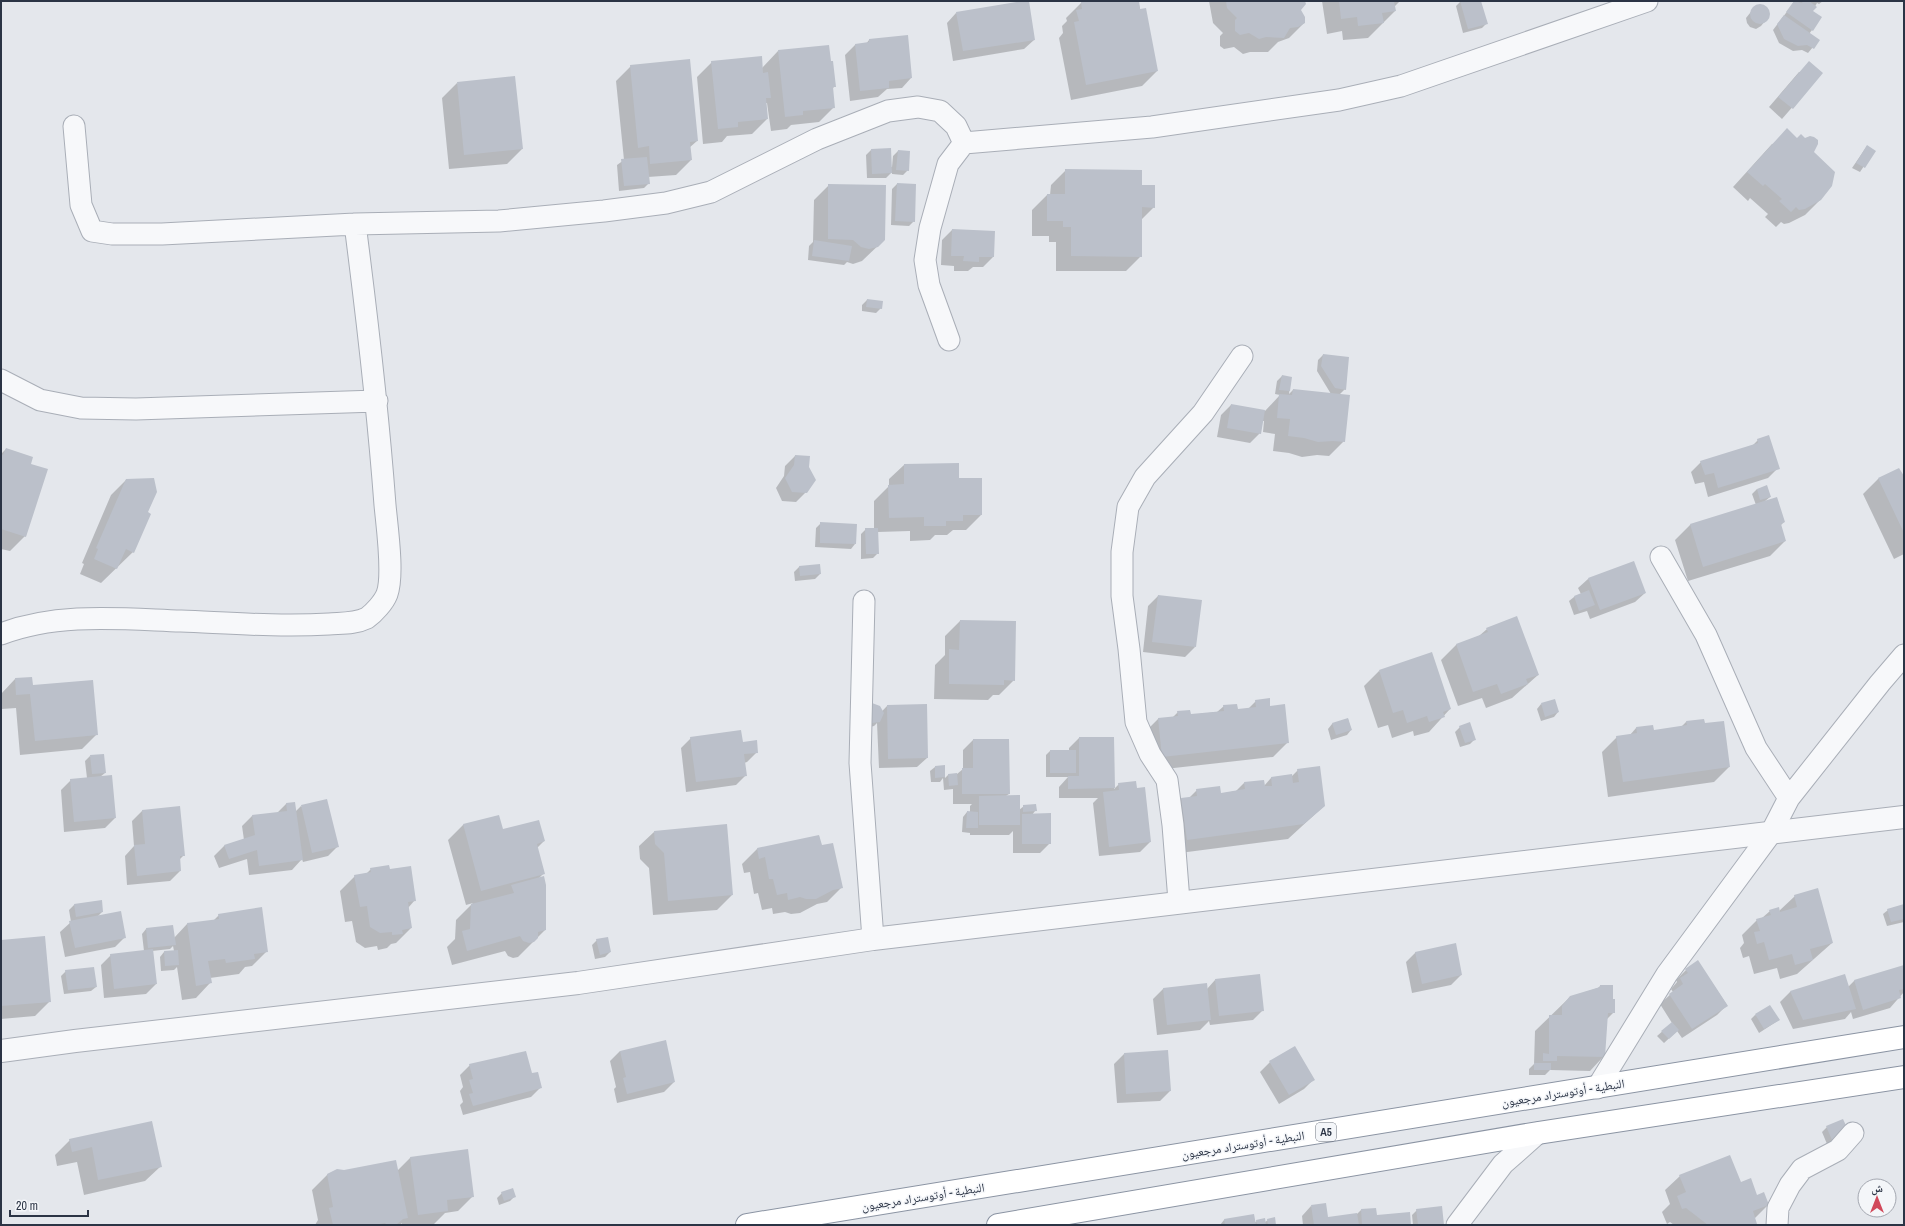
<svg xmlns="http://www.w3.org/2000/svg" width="1905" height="1226" viewBox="0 0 1905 1226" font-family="'Archivo Narrow','Noto Naskh Arabic',sans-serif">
  <rect width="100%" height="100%" fill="#e4e7ec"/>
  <!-- shadow -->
  <path fill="#0003" d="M1090,1H1138L1157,71L1142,86L1071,100L1059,38L1063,33L1062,26L1067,21L1066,18L1081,3Z
    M1209,1H1304L1300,10L1304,23L1289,38L1278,42L1268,52H1250L1243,54L1234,47L1224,49L1220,46V36L1223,33L1213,23Z
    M1322,1H1400L1394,7L1395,11L1368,38L1343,40L1342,31L1327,34Z
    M1461,1H1480L1486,24L1482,28L1463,33L1456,6Z
    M1795,1H1823L1819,4L1817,3L1812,12V30L1809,34L1818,41L1808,53L1802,50L1793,51L1779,43L1773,30Z
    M1759,6L1765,7L1768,11L1769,16L1761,26L1756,29L1750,27L1747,23L1746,18L1754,8Z
    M956,13L1034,40L1024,49L953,61L947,23Z
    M869,40L911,78L902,88L887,89L878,97L850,101L845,55L855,45L866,44Z
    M778,51L830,62L835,86L832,89L834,107L819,122L791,125L787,129L771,131L767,103H765L767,119L752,134L727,136L722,142L703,144L697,77L712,62L762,68Z
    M631,66L697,141L689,148L691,160L676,175L648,177L649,183L644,188L619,191L617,165L624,160L616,81Z
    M1799,72L1822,73L1782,119L1769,107Z
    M457,83L522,149L507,164L449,169L442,98Z
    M1797,139L1805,140L1812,152L1820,200L1805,215L1789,223L1784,224L1781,222L1776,227L1765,217L1768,214L1750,198L1748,201L1733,187L1772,144Z
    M1867,146L1874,151L1860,172L1852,168Z
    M871,150L891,167H892L893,156L898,151L908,170L903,175L892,174V172L886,178H867L866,155Z
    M1066,170L1141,186L1154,207L1141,220V256L1126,271H1056V242H1049V236H1032V210L1047,195H1050L1051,185Z
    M897,184L914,221L909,226L891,225L892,189Z
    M829,185L884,240L862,261L853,264L847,262L844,265L808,260L809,246L813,242L814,200Z
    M952,230L993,257L983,267H973L968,271H954V266L941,265L942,240Z
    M867,300L881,308L876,313L862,311V305Z
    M1323,355L1345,389L1339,395L1344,441L1329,456L1317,455L1302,457L1289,453L1273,451L1275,434L1263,432L1264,421H1262L1260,433L1250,443L1217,437L1221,415L1231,405L1265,411L1280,395L1275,394L1277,381L1282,376L1291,378L1289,394L1293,390L1331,394L1317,371L1318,360Z
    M1758,440L1778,468L1768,478L1708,497L1704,482L1695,484L1691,472L1701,462L1752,446Z
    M6,449L30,465L25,536L10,551L1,549V454Z
    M795,456L806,492L796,502L782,501L776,488L784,476L785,466Z
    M904,465L958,479L981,515L966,530H953L947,535H935L930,540L910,541V531L878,532V553L873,558L861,559V534L866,529H874V501L889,486V479Z
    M1904,477V554L1894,559L1863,494L1878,479Z
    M126,480L147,513L133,552L101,583L80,574L84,564L82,563L111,495Z
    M1757,489L1770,497L1764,502L1784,522L1780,526L1785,541L1770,556L1688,581L1675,540L1690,525L1756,505L1752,494Z
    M821,523L855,544L851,549L815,547L816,528Z
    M819,565L820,574L815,579L795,581L794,572L799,567Z
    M1588,579L1645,593L1635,602L1590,619L1587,611L1574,615L1569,601L1574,597L1581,594L1578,588Z
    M1158,596L1195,647L1185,657L1143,652L1148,606Z
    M960,621L1014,680L999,695H993L988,700L934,699L935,665L945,655V636Z
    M1487,629L1538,675L1512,698L1486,708L1482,698L1458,706L1441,660L1456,645L1479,636Z
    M1379,671L1450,709L1429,732L1414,736L1413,731L1392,738L1388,725L1378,728L1364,686Z
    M15,679L32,686L97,734L82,749L20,755L16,708L2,709L1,700V694Z
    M1256,701L1270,707L1288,742L1273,757L1147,771L1143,734L1158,719L1172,718L1178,712L1190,715L1217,712L1224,706L1237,710L1248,709Z
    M1541,704L1558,712L1554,717L1541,721L1537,709Z
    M887,706L927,758L917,767L879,768L877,723L874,726L866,728Z
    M1348,719L1351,730L1347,735L1331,740L1328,729L1332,724Z
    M1686,722L1704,724L1729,767L1714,782L1608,797L1602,752L1617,737L1630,735L1636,728L1653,731L1681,727Z
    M1460,727L1475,739L1470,744L1460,747L1455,732Z
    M691,738L742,743L757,752L747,762L744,763L746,775L736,785L686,792L681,748Z
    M1079,738H1113L1114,789L1119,784L1150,842L1140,852L1099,856L1093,803L1098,798H1059V787L1068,777H1046V755L1050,751H1069V748Z
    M973,740L1009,794L1006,796L1019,810L1024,806L1035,811L1032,815L1050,843L1040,853H1013V831L1009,835H970V833L962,832L963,817L967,812H970V806L972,804H953V789L944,790L943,778L940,782H931L930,771L935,767L944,766L945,778L948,775L957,774L963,769V750Z
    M90,756L105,773L100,777L115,818L105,828L64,832L61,790L71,780L87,778L85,761Z
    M1298,770L1324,806L1288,839L1172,854L1166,814L1181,799L1189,798L1197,790L1220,794L1236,791L1244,783L1264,786L1271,778L1291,777Z
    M294,803L295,812L301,806L338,846L328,856L303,862L302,859L292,870L249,875L247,859L219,868L214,856L224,846L244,840L242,826L252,816L277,813L286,804Z
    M179,807L184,855L179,860L180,871L170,881L127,885L125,856L134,846L132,821L142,811Z
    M498,816L502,830L544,841L537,848L544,873L539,878L545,930L518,957L513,958L508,956L505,951L452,965L447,947L455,939L456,920L473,903L466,905L448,840L463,825Z
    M654,832L732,895L717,910L653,915L649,868L640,859L639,846Z
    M819,836L821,846L842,887L827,902L817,904L800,913L791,914L785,912L773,914L772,908L762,910L758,893L754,894L750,872L744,873L742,864L757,849Z
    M371,869L415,900L408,908L411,928L396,943L391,944L387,948L378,950L377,946L365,948L356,942L352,921L345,922L340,891L355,876L366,874Z
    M1795,896L1832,943L1797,974L1780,979L1777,968L1754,974L1749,956L1743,958L1740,948L1744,943L1742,935L1757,920L1762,918L1770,911H1779Z
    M74,905L102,912L98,916L125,937L115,947L65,957L60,932L71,922L69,910Z
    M1904,905V922L1887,926L1883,914L1888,910Z
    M219,915L267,951L252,966L245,967L239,974L210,978V983L196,998L182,1000L177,967L174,970L161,971L160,957L164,952L174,951L173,946L170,949L152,951L156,984L146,994L104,998L101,965L111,955L144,951L142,934L146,929L174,938L187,924L213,921Z
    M597,940L610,952L605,957L595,959L592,945Z
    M1,941L50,1001L35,1016L1,1019Z
    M1416,952L1461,975L1451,985L1412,993L1406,962Z
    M1698,962L1727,1005L1717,1015L1682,1038L1677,1031L1664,1043L1657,1036L1672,1023L1660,1004L1673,992L1671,989L1677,982L1676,980L1686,970Z
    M1904,970V992L1890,1008L1853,1019L1851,1012L1845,1019L1793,1029L1780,1002L1790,992L1844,976L1848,987L1854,981Z
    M66,971L96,987L91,991L64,994L61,976Z
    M1215,980L1263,1010L1253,1020L1210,1025L1209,1021L1200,1030L1157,1035L1153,999L1163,989H1207Z
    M1600,986L1614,1012L1607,1019L1604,1056L1590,1071L1550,1070L1545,1075H1529V1069L1534,1064L1535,1031L1570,997L1598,988Z
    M1755,1015L1779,1020L1759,1033L1751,1019Z
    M620,1051L674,1082L664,1092L617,1103L614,1089L616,1087L610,1061Z
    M1124,1054L1170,1091L1160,1101L1117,1103L1114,1064Z
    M1270,1062L1314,1079L1304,1089L1279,1104L1260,1072Z
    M470,1065L532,1075L541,1087L531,1097L463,1115L460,1105L463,1102L460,1091L463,1087L460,1075Z
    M1827,1127L1843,1137L1827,1144L1822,1132Z
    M70,1140L160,1167L145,1181L84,1195L77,1162L57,1166L55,1155Z
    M467,1150L473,1196L458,1211L445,1213L433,1225H402V1223L400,1225H315L318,1220L312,1190L327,1175L337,1170L344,1171H397L410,1158Z
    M1680,1176L1741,1183L1768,1205L1754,1219L1755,1225H1674L1670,1222L1667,1224L1662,1212L1670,1204L1665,1190Z
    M502,1193L515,1196L510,1201L499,1205L497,1198Z
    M1311,1206L1327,1218L1357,1214L1361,1210L1376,1216L1410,1225H1303L1302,1216Z
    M1417,1210L1443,1225H1413L1412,1215Z
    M1224,1220L1254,1223L1257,1221L1265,1222L1268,1220L1275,1225H1220Z"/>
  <!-- building -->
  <path fill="#bbc0ca" d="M1023,1H1029L1035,40L963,51L956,12Z
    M1085,1H1139L1140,9L1146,8L1158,71L1086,85L1074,22L1079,21L1076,10L1082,9L1081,2Z
    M1226,1H1305L1306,4L1301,10L1305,17V23L1298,27L1290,28L1284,38L1266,37L1259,39L1249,33L1240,35L1235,31V20L1237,18L1227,8Z
    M1339,1H1394L1396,11L1382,13L1384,23L1358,26L1357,17L1341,19Z
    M1460,1H1481L1488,24L1468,29Z
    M1794,1L1802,3L1803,1H1809L1817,7L1813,11L1822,17L1813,31L1786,12Z
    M1750 14a10 10 0 1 1 20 0a10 10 0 1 1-20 0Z
    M1784,15L1820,40L1814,49L1807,45L1798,46L1784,39L1777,24Z
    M908,35L912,78L889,81V88L860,91L855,44L869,42V39Z
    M829,45L831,61H833L836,87H833L835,108L803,111V115L785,117L778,50Z
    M762,56L763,73L768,72L771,98H766L768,119L738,122V127L718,129L711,61Z
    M690,59L698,141L690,142L692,160L650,164L649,146L638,148L630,65Z
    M1809,61L1823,73L1793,109L1778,97Z
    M515,76L523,149L464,155L457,82Z
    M1787,128L1797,138L1801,134L1805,138L1810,136L1814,137L1818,140V144L1814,152L1835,172L1832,186L1821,200L1805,209L1799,210L1796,207L1791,212L1779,201L1782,199L1765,184L1763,186L1747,172Z
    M1867,145L1876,151L1865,168L1856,163Z
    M891,148L892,173L872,174L871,149Z
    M898,150L910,151L909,171L896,170Z
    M647,157L650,184L624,186L621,159Z
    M1065,169L1142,170V185H1155V208L1142,207V257L1071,256V227H1063V221H1047V194H1065Z
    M897,183L916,184L915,222L895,221Z
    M828,184L886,185L885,240L878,247L869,249L861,247L853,240L828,239Z
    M952,229L995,231L994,257H979V262L963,261L964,256H951Z
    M814,240L852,246L849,261L812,256Z
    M867,299L883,301L882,309L866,307Z
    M1323,354L1349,357L1346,390L1335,388L1321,366Z
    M1282,375L1292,377L1290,391L1279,390Z
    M1293,389L1350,395L1345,442L1333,441L1318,442L1304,438L1288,436L1290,419L1277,418L1279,394L1292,395Z
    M1231,404L1265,410L1261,434L1227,428Z
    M1769,435L1780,469L1718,488L1714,473L1705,475L1700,461L1758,443L1757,439Z
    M6,448L33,457L31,464L48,469L26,537L1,529V454L3,455Z
    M795,455L810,456L809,467L816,480L807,493L792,492L785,478L794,465Z
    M959,463V478H982V515H963V521H946V526H924V517L889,518L888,485L904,484V464Z
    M1899,468L1904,476V533L1878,478Z
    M154,478L157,492L148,512L151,514L134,553L126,549L117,569L94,559L98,549L96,548L126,479Z
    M1767,485L1771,497L1760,500L1757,489Z
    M1777,497L1785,522L1781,524L1786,541L1703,567L1690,524Z
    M820,522L857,524L856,544L820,543Z
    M865,528H878L879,554H866Z
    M1634,561L1646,593L1600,610L1588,578Z
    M820,564L821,574L800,576L799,566Z
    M1589,590L1595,605L1579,611L1574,596Z
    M1158,595L1202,600L1196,647L1152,642Z
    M1517,616L1539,675L1526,679L1528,684L1501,694L1497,684L1473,692L1456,644L1488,632L1486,628Z
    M960,620L1016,621L1015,681L1004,680V685L949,684V649L959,650Z
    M1432,652L1451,709L1443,712L1445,717L1429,722L1427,716L1407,723L1403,710L1393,713L1379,670Z
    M32,677L33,685L93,680L98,735L35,741L30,694L16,695L15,678Z
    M1270,698V706L1285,704L1289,743L1162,757L1158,718L1178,716L1177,711L1190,710L1191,714L1224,711L1223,705L1237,704L1238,709L1256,707L1255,700Z
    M1555,699L1559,712L1545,717L1541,703Z
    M872,703L880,706L884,713L880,722L872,723L865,718Z
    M927,704L928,758L888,759L887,705Z
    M1348,718L1352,730L1336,735L1332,723Z
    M1704,719L1705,723L1724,721L1730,767L1623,782L1616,736L1637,733L1636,727L1653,725L1654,730L1687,725L1686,721Z
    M1470,722L1476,740L1465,743L1459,726Z
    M741,730L743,742L757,740L758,753L744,754L747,776L696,782L690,737Z
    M1079,737H1114L1115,788L1068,789V776H1079Z
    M973,739H1009L1010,794H962V768H973Z
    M1050,750H1076V773H1050Z
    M104,754L106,773L92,774L90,755Z
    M945,765V777L935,778V766Z
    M1320,766L1325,806L1304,824L1187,840L1181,798L1197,796L1196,789L1220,786L1221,793L1245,789L1244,782L1264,780L1265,786H1272L1271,777L1292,774L1293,783L1299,782L1297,769Z
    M957,773L958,785L949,786L948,774Z
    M112,775L116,818L74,822L70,779Z
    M1136,781L1137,788L1145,787L1151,842L1109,847L1103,792L1119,790L1118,783Z
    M1020,795V825H979V796Z
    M327,799L339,847L312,853L301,805Z
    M295,802L303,860L259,866L257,850L229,859L224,845L255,835L252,815L287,811L286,803Z
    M1036,804L1037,811L1023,812V805Z
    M180,806L185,856H180L181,871L137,876L134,845L145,844L142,810Z
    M967,811L978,812V828H966Z
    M1051,813V844H1022V814Z
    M499,815L503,829L539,820L545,841L537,844L545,874L481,891L463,824Z
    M727,824L733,895L668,901L664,853L655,844L654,831Z
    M819,835L822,845L833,843L843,888L833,890L816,899H806L800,897L788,900L787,893L777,895L773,879H769L765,857L759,859L757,848Z
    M389,865L390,869L411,866L416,901L408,902L412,928L402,930L403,934L392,935V932L380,933L370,927L367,906L360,907L354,875L371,872L370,868Z
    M544,876L546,885V930L538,932V938L534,942L529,943L523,941L520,936L467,951L462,931L470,929L471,904L514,893L511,885Z
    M1818,888L1833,943L1810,949L1813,960L1795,965L1792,954L1769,960L1764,942L1757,944L1754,932L1760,931L1756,919L1771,915L1769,910L1779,907L1780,912L1797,907L1794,895Z
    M102,900L103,912L76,917L74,904Z
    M1904,904V919L1891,922L1887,909Z
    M262,907L268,952L254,954L255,959L226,963L225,959L208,961L212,983L196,986L187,923L219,919L218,914Z
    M121,911L126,938L75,948L69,921Z
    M173,925L176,945L148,948L146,928Z
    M45,936L51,1002L1,1006V940Z
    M608,937L611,952L600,955L596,939Z
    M1456,943L1462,975L1422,984L1415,952Z
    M153,949L157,984L114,989L110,954Z
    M178,950L179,965L165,966L164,951Z
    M1698,960L1728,1006L1692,1029L1669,994L1683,984L1680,978L1688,973L1685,969Z
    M1904,965V989L1899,990L1901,998L1863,1010L1854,980Z
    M94,967L97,987L68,990L65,970Z
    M1260,974L1264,1011L1219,1016L1215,979Z
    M1845,974L1856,1009L1803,1020L1790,991Z
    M1207,983L1211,1020L1167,1025L1163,988Z
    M1600,985H1613V999H1615V1013H1608L1605,1057L1557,1056V1061H1543V1053L1549,1054V1015H1562V1006L1570,996L1600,987Z
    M1770,1005L1780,1020L1764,1029L1755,1014Z
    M1672,1022L1679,1030L1669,1039L1661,1031Z
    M666,1040L675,1082L627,1094L623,1078L626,1077L620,1051Z
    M1295,1046L1315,1080L1289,1095L1269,1061Z
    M1168,1050L1171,1091L1126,1094L1124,1053Z
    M526,1051L532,1073L538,1072L542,1088L473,1106L469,1094L473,1093L469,1080L473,1079L469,1064Z
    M1534,1063H1551V1070H1534Z
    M1843,1119L1849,1132L1832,1140L1826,1126Z
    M152,1121L162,1167L98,1180L92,1147L72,1152L69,1139Z
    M468,1149L474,1197L447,1200L448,1211L418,1215L410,1157Z
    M1730,1155L1741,1182L1751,1178L1757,1195L1764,1192L1769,1205L1753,1211L1757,1224L1755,1225H1708L1686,1208L1682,1209L1677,1196L1686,1192L1679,1175Z
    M396,1160L408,1218L403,1219L396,1225H387L385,1223L374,1225H333L329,1208L333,1207L327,1174L337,1169L344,1170Z
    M513,1188L516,1197L504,1201L501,1192Z
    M1326,1203L1328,1217L1357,1213L1359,1225H1314L1311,1205Z
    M1442,1206L1444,1225H1418L1416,1209Z
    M1376,1208L1377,1215L1410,1212L1411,1225H1362L1361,1209Z
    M1254,1214L1256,1225H1225L1224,1219Z
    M1275,1217L1276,1225H1268L1267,1219Z
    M1265,1218L1266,1225H1257L1256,1220Z"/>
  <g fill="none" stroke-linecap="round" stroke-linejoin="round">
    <defs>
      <path id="minor" d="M74,126L81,205L92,231L112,234H162L355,224
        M949,340L929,285L925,260L930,228L948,164L964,143L1152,127L1339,100L1401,86L1647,1
        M1,380L40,400L81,408L136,409L377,401
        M1661,557L1706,635L1756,748L1789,798
        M864,601L860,763L873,939
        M1,634C58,612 122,619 181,621C230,623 280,627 329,624C341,623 355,624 367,618C374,613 384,602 387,594C394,575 387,527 385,505C378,411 367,317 355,224L499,221L604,211L666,203L711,192L817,139L888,111L918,107L940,111L956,126L964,143
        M1179,901L1173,825L1167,780L1150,754L1136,722L1129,649L1122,596V552L1128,507L1145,477L1203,413L1242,356
        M1597,1088L1667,974L1771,833L1789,798L1880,683L1904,655
        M1457,1225L1503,1164L1538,1133
        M1777,1225L1778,1208L1790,1185L1802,1169L1838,1150L1853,1133"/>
      <path id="tertiary" d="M1,1051L75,1041L578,983L873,939L1904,817"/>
      <path id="trunk" d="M747,1225L1904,1037
        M998,1225L1538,1133L1904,1077"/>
    </defs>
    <!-- minor casing -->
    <use href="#minor" stroke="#a9aeb7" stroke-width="23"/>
    <!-- tertiary casing -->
    <use href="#tertiary" stroke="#a9aeb7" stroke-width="24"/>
    <!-- trunk casing -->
    <use href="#trunk" stroke="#8b94a3" stroke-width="24"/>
    <!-- minor -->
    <use href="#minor" stroke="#f7f8fa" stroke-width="21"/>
    <!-- tertiary -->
    <use href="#tertiary" stroke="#f7f8fa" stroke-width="22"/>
    <!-- trunk -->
    <use href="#trunk" stroke="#fff" stroke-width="22"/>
  </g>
  <g text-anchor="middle" stroke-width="3" stroke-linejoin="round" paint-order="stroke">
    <!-- shield labels -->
    <rect fill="#f4f6f9" stroke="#676e7b" stroke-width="1" x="1316" y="1123" width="20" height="18" rx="3"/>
    <g font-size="11" font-weight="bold" fill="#2b3445">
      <text x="1326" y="1136">A5</text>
    </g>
    <!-- street labels -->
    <g font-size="12" fill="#2b3445" stroke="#f4f6f9">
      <text transform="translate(1563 1093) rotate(-9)" y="4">النبطية - أوتوستراد مرجعيون</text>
      <text transform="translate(1243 1145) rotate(-9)" y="4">النبطية - أوتوستراد مرجعيون</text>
      <text transform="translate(923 1197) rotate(-9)" y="4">النبطية - أوتوستراد مرجعيون</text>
    </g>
  </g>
  <!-- border -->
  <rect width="1905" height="1226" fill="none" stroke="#2b3445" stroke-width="4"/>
  <!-- north arrow -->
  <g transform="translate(1877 1198)"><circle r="19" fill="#f4f6f9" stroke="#a4a8b1"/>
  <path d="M0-3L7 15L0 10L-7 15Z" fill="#d1495b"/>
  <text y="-6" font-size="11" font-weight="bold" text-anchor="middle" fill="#2b3445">ش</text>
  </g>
  <!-- scale -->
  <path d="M10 1210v6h78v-6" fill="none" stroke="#2b3445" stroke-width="2"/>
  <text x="16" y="1210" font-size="12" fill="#2b3445" stroke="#f4f6f9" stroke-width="3" paint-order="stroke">20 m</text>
</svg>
